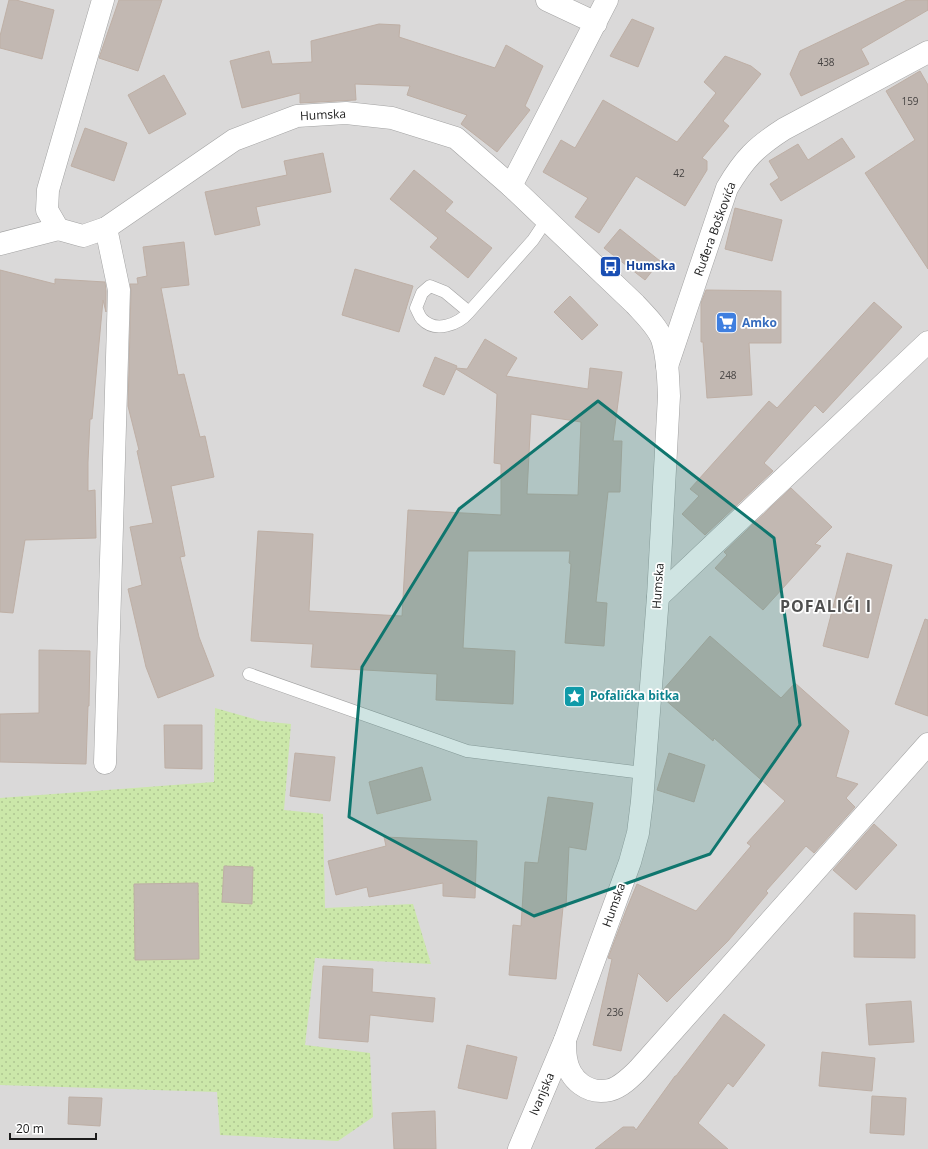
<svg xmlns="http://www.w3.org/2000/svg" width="928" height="1149" viewBox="0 0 928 1149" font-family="'Open Sans',sans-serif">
  <defs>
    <pattern id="garden-dots" width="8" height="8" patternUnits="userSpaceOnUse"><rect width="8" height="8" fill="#cbe7a9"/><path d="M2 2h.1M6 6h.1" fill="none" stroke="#aec691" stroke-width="1.8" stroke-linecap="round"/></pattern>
  </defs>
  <rect width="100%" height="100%" fill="#ede9e2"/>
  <!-- residential -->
  <path fill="#dad9d9" d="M0,0H928V1149H0Z"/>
  <!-- garden -->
  <path fill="url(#garden-dots)" d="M215,708L261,721L291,724L284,810L323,814L325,908L413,904L431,964L315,958L305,1045L370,1053L373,1117L338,1141L220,1135L217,1092L0,1085V798L214,782Z"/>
  <!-- building -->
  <path fill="#c2b8b2" stroke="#beafa5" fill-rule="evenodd" d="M9,0H16L54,10L42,59L0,48V36Z
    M119,0H162L138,71L99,58Z
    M907,0H928V10L861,49L869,64L801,96L790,74L800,51Z
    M632,19L654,28L638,67L610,56Z
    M379,24L400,25L399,37L495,68L506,45L543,66L525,106L530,110L497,152L461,124L467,115L407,95L410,86L355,84L356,100L300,103V93L242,108L230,61L269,51L272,64L312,62L311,41Z
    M725,56L751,66L761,74L723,121L729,126L702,158L707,161V170L685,206L636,176L599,233L575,217L588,198L543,172L561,140L575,148L603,100L677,142L716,93L704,82Z
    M920,71L928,85V269L865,173L915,140L886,91Z
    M164,75L186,114L149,134L128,95Z
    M85,128L127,143L114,181L71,166Z
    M842,138L855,157L781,201L770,184L779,178L769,161L798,144L808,160Z
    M323,153L331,192L256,207L260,225L215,235L205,192L287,175L284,161Z
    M414,170L453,202L445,211L492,248L468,278L430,247L438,238L390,199Z
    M735,208L782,220L772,261L725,249Z
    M620,229L660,261L645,280L604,248Z
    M184,242L189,285L161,288L178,375L184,374L200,437L205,436L214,477L171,486L185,556L180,557L199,637L214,676L158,698L146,667L128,589L142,585L130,527L153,523L137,451L139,450L128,406L131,290L130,284H138L137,278L147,276L143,247Z
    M355,269L413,286L399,332L342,315Z
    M0,270L55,284V279L105,282L106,291V312L103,300L92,419H90L88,462V491L95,490L96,538L25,540L13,613L0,612Z
    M706,290L781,291V343H749L752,395L707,398L703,342H701V303Z
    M570,296L598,325L582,340L554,312Z
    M874,302L902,327L823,413L815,405L764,463L773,471L705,535L682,514L699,496L690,489L769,401L777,408Z
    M485,339L517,358L506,376L588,389L590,368L622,372L613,441H622L620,492H608L596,602L607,603L604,646L565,643L571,564L569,563L570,551H468L463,648L515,651L513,704L436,700L437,674L311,667L313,644L251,641L258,531L313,534L309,611L402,616L408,510L501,515V464L494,463L497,394L456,369L444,395L423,386L435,357L457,366L456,368L467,369ZM531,414L581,422L578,495L527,494Z
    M791,488L832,527L815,544L821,546L763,610L715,568L727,555L724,552Z
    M847,553L892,565L868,658L823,646Z
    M925,619L928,620V716L895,704Z
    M710,636L781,698L795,683L849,731L836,777L858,784L846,798L855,807L814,853L806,846L766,891L768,893L728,941L667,1002L638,973L621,1051L593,1045L612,959L608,958L627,908L637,884L696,911L751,846L747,843L785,801L714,738L713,741L663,698V690Z
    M39,650L90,651L89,706H88L86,764L0,762V714L39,713Z
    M164,725H202V769L165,768Z
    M295,753L335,757L330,801L290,796Z
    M669,753L705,765L694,802L657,790Z
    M422,767L431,800L377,814L369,782Z
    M548,797L593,803L586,850L569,847L566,907H563L556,979L509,975L513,925L521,926L525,862L538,863Z
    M874,824L897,845L856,890L833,870Z
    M384,837L477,841L475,898L443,896V883L369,897L367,887L336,895L328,861L386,846Z
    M224,866L253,867L252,904L222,902Z
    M198,883L199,959L135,960L134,884Z
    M854,913L915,915V958L854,957Z
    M323,966L373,969L372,992L435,998L433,1022L370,1015L368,1042L319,1038Z
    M911,1001L914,1042L869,1045L866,1004Z
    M724,1014L765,1045L733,1087L728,1083L698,1123L728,1149H595L623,1127H634L636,1130L675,1076H676Z
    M467,1045L517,1057L507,1099L458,1088Z
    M822,1052L875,1058L872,1091L819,1086Z
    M872,1096L906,1098L904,1135L870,1133Z
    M69,1097L102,1098L100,1126L68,1124Z
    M435,1111L436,1149H394L392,1113Z"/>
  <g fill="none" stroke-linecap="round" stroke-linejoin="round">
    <defs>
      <path id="service" d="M469,312L445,292L430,286L422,293L416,308C418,311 419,316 422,319C435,333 458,325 469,312L533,240L547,219
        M249,674L467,751L643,773"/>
      <path id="minor" d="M547,0L596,23
        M511,186L607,0
        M0,244L58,229
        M667,366L727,188C744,159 756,147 784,129L928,52
        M658,597L928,342
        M105,763L119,290L106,228
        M519,1149L565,1040"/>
      <path id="tertiary" d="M103,0L48,190L47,210L58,229L83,236L106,228L234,140L297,116L346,113L392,118L456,138L511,186L635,304C644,314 657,326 662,339C668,357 668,377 669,396L658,597L642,801L638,833L630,862L565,1040C565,1046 565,1052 566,1058C569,1080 588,1095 610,1090C621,1087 630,1078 638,1070L928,744"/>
    </defs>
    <!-- service casing -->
    <use href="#service" stroke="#a3a3a3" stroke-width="13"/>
    <!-- minor casing -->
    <use href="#minor" stroke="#a3a3a3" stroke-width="23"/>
    <!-- tertiary casing -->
    <use href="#tertiary" stroke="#a3a3a3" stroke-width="23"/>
    <!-- service -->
    <use href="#service" stroke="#fff" stroke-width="12"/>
    <!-- minor -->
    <use href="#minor" stroke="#fff" stroke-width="22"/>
    <!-- tertiary -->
    <use href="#tertiary" stroke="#fff" stroke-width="22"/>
  </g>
  <!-- marked area -->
  <path fill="#0f766e" fill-opacity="0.2" stroke="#0f766e" stroke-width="3" stroke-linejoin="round" d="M598,401L774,538L800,725L710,854L534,916L349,817L362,667L459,509Z"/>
  <!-- icons -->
  <defs>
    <symbol id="bus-square" viewBox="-11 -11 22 22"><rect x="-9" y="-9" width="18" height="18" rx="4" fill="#1a4fb4" stroke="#fff"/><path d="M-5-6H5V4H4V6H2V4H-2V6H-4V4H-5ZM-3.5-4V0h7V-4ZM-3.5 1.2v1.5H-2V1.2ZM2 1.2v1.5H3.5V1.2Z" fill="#fff"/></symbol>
    <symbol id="supermarket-square" viewBox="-11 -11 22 22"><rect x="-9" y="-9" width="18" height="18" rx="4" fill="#3f7fe0" stroke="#fff"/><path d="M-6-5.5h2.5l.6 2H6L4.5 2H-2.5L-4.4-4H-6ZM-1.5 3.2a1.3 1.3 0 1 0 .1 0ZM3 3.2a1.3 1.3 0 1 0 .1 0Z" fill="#fff"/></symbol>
    <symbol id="sight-square" viewBox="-11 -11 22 22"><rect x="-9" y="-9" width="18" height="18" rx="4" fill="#0f9aa8" stroke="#fff"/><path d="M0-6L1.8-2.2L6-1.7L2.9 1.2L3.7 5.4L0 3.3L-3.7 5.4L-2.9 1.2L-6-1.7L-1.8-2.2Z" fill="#fff"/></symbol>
  </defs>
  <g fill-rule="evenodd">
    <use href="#bus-square" x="598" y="254" width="25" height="25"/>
    <use href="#supermarket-square" x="714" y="310" width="25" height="25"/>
    <use href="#sight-square" x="562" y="684" width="25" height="25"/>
  </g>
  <g text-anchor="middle" stroke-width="3.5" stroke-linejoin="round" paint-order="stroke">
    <!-- number labels -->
    <g font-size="10" fill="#464342">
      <text x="826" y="66">438</text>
      <text x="910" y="105">159</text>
      <text x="679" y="177">42</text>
      <text x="728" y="379">248</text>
      <text x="615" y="1016">236</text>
    </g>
    <!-- street labels -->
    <g font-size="12" fill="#1c1c1c" stroke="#fff">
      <text transform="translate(323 115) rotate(-3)" y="4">Humska</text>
      <text transform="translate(715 229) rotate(-70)" y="4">Ruđera Boškovića</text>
      <text transform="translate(658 586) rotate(-86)" y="4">Humska</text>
      <text transform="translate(614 905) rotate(-70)" y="4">Humska</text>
      <text transform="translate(542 1094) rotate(-67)" y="4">Ivanjska</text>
    </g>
    <!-- transit labels -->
    <g font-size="12" font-weight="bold" fill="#164399" stroke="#fff" text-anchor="start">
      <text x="626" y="270">Humska</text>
    </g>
    <!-- shop labels -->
    <g font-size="12" font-weight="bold" fill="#366cbe" stroke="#fff" text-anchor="start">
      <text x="742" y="327">Amko</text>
    </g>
    <!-- culture labels -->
    <g font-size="12" font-weight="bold" fill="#0d838f" stroke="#fff" text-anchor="start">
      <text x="590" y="700">Pofalićka bitka</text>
    </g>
    <!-- district labels -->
    <g font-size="16" font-weight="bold" letter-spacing="1" fill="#4f4f4f" stroke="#fff">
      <text x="826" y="612">POFALIĆI I</text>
    </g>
  </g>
  <!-- scale -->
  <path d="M10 1133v6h86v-6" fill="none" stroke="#1c1c1c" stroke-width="2"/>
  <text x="16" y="1133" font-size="12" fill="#1c1c1c" stroke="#ffffff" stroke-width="3" paint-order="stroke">20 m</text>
</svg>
